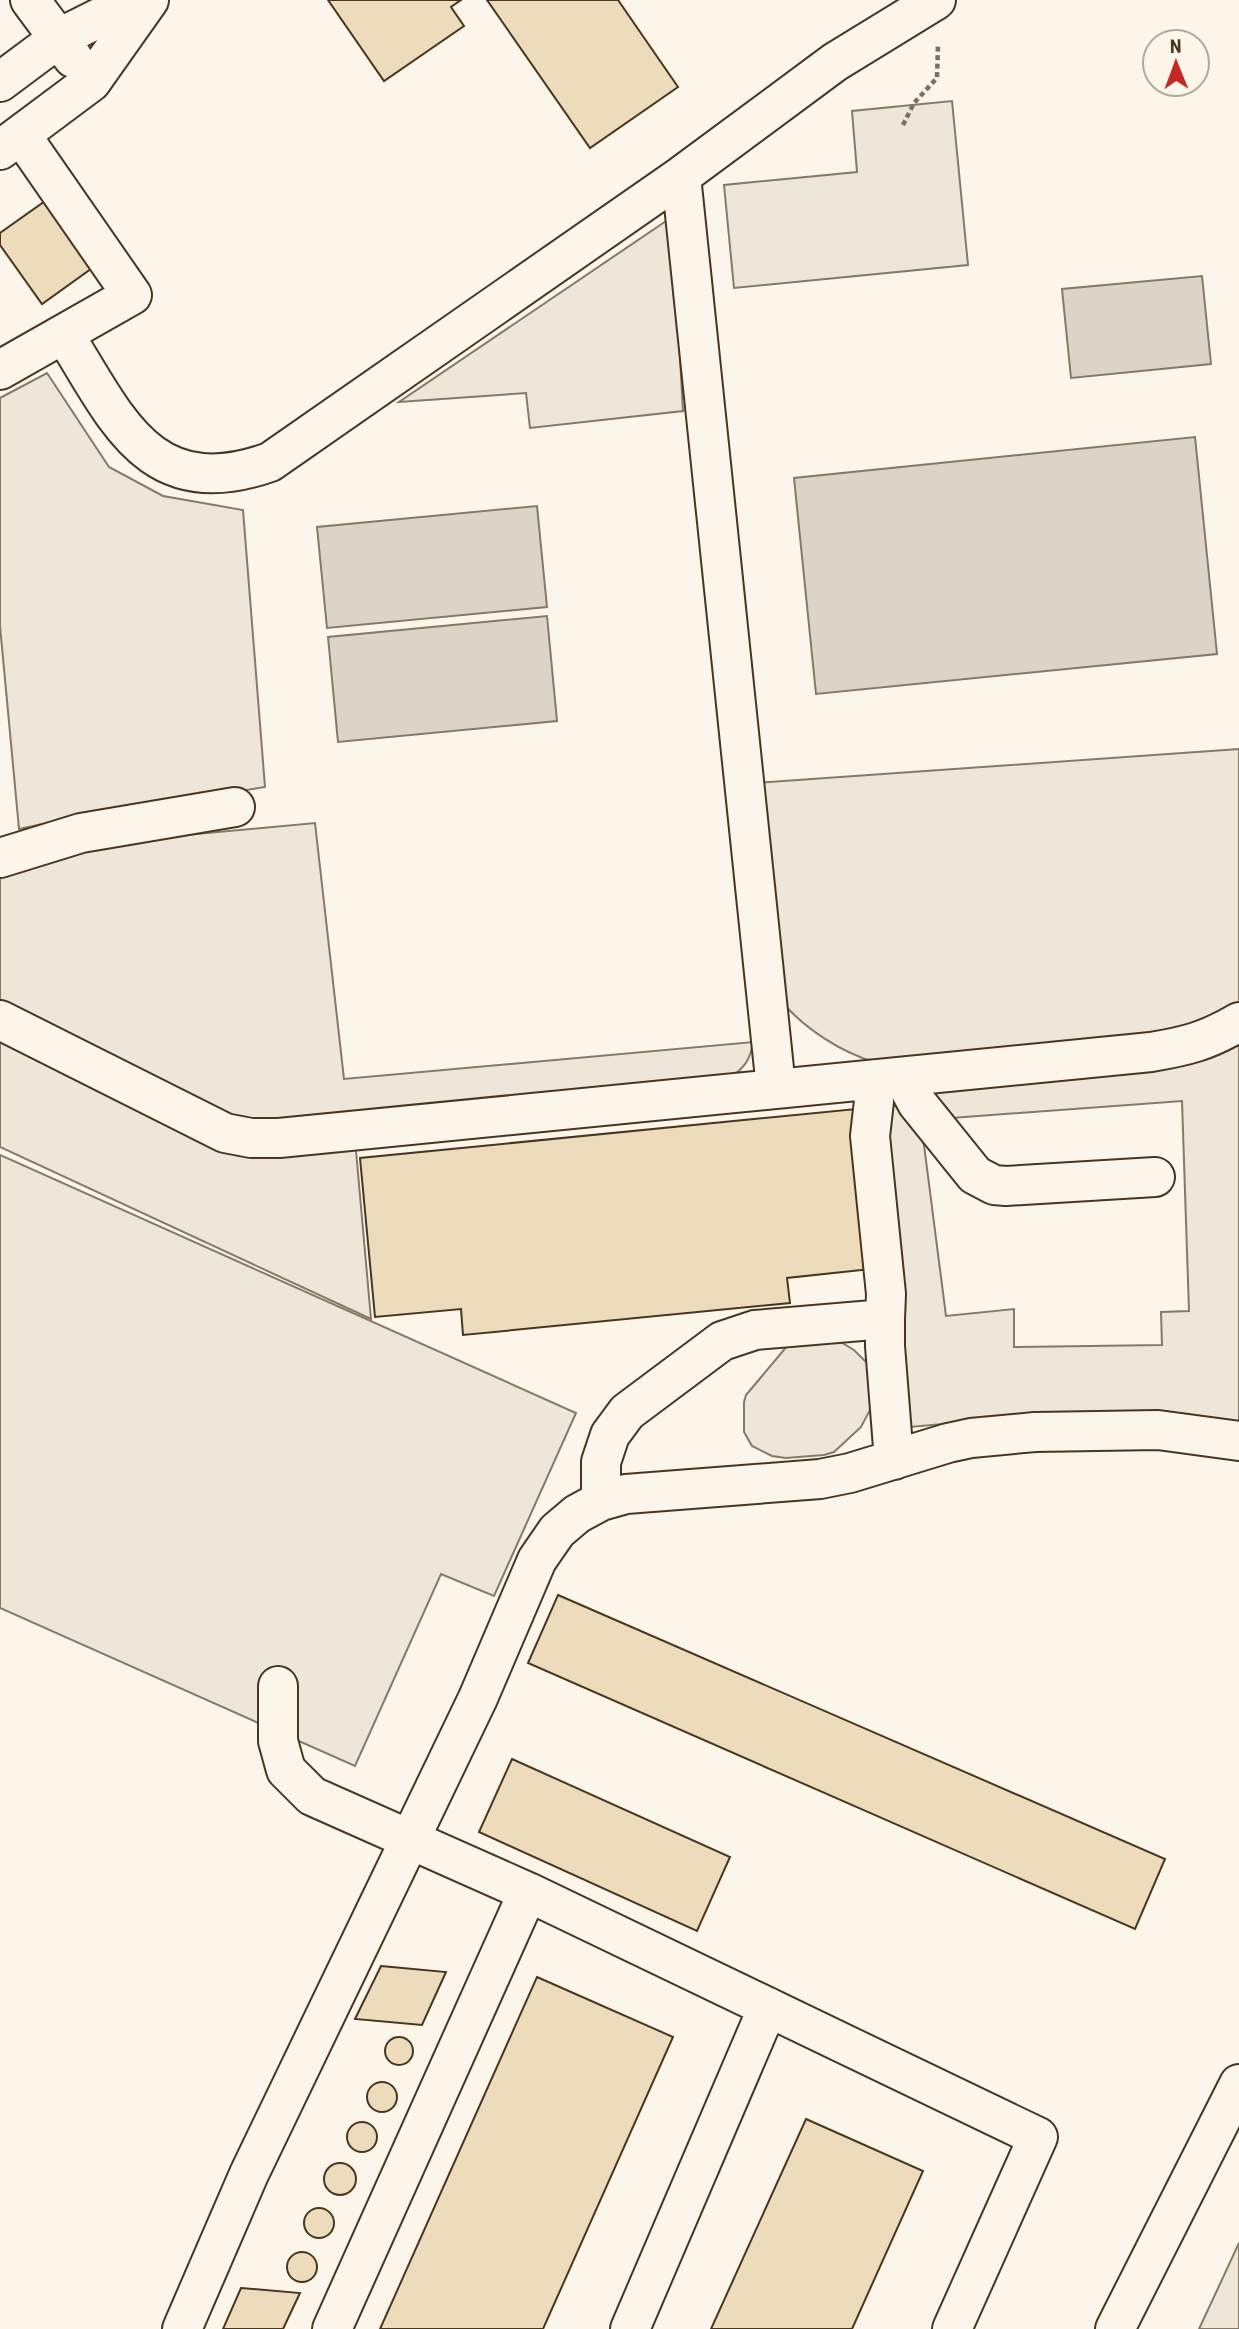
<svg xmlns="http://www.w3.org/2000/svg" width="1239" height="2329" viewBox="0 0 1239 2329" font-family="'Roboto Condensed',sans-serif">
  <rect width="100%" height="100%" fill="#fbf6e9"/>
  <!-- green -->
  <path fill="#ede6d9" stroke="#887966" stroke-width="2" d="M672,217L683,411L530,428L526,393L399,402Z
    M47,373L109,467L163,496L243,510L265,787L85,815L19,829L0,626V398Z
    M1239,749V1008L1186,1033L874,1062C841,1052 805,1029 782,1002L756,783Z
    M315,823L344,1079L753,1042C751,1059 744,1068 730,1078L353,1117L371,1319L0,1147V872L88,844Z
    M1239,1034V1422L1064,1413L910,1427L884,1116L896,1104L920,1134L924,1145L946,1316L1014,1309V1347L1162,1345L1161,1312L1189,1311L1182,1101L952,1118L932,1094L930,1083Z
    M834,1338L854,1350L870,1366L874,1395L870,1410L861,1427L834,1452L824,1455L786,1458L772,1456L752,1446L744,1432V1402L746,1395L788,1345Z
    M1239,2243V2329H1199Z"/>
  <!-- parking -->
  <path fill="#ede7d9" stroke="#887966" stroke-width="2" d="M952,101L968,265L734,288L724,185L857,172L852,111Z
    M0,1155L576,1413L494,1596L441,1574L355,1766L0,1608Z"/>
  <!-- water -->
  <path fill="#dcd4c6" stroke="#887966" stroke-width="2" d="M1202,276L1211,364L1071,378L1062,289Z
    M1195,437L1217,654L816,694L794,478Z
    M537,506L547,607L327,628L317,527Z
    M547,616L557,721L338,742L328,637Z"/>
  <!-- building -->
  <path fill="#ecdcbc" stroke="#4a3520" stroke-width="2" d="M328,0H461L451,7L464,26L384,81Z
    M487,0H618L678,87L590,148Z
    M48,199L95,266L42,304L0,245V233Z
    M856,1109L871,1269L787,1278L790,1303L463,1335L461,1309L375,1317L360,1158Z
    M558,1595L1165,1859L1135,1929L528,1663Z
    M512,1759L730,1857L697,1931L479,1832Z
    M381,1966L446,1972L422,2025L355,2019Z
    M537,1977L673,2037L543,2329H380Z
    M385 2051a14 14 0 1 1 28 0a14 14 0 1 1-28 0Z
    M367 2097a15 15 0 1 1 30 0a15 15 0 1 1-30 0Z
    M806,2119L923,2171L852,2329H711Z
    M347 2137a15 15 0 1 1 30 0a15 15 0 1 1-30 0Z
    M324 2179a16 16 0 1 1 32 0a16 16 0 1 1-32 0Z
    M304 2223a15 15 0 1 1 30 0a15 15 0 1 1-30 0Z
    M287 2267a15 15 0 1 1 30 0a15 15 0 1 1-30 0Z
    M241,2288L300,2293L283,2329H223Z"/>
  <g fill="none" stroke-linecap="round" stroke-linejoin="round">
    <defs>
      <path id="minor" d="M30,0L73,58
        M0,82L59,38L135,0
        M0,150L91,82L149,0
        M681,176L776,1088
        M64,334C117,419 150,505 270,462L681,176L835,62L936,0
        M0,370L132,295L21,135
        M0,858L81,833L235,807
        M0,1020L225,1133L251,1138H279L1151,1052C1187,1046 1207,1041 1239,1022
        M907,1076L910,1090L917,1103L975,1175L994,1185L1006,1186L1155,1177
        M885,1319V1346L894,1460
        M601,1501V1462L610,1435L627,1412L722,1341L755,1330L885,1319L886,1294L870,1136L874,1101L873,1080
        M278,1686V1741L286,1770L312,1796L528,1892L1038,2137L952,2329
        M182,2329L249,2174L478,1698L537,1560L557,1531L577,1514L601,1501L626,1494L820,1479L850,1473L948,1443L971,1438L1035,1432L1158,1430L1239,1441
        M332,2329L528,1892
        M630,2329L768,2007
        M1115,2329L1239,2084"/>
    </defs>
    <!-- minor casing -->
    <use href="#minor" stroke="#4a3520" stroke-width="42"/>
    <!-- path -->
    <path stroke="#7f6f5c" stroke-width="4.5" stroke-dasharray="5 3.5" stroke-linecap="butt" d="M903,125L914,103L937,78L938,45"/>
    <!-- minor -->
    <use href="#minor" stroke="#fbf6e9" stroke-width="38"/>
  </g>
  <!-- north arrow -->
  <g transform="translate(1176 63) rotate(359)"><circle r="33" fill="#fbf6e9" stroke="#b4a999" stroke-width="2"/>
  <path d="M0-5L12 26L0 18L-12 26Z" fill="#c62828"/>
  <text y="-10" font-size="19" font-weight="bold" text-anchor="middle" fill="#4a3520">N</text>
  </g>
</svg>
